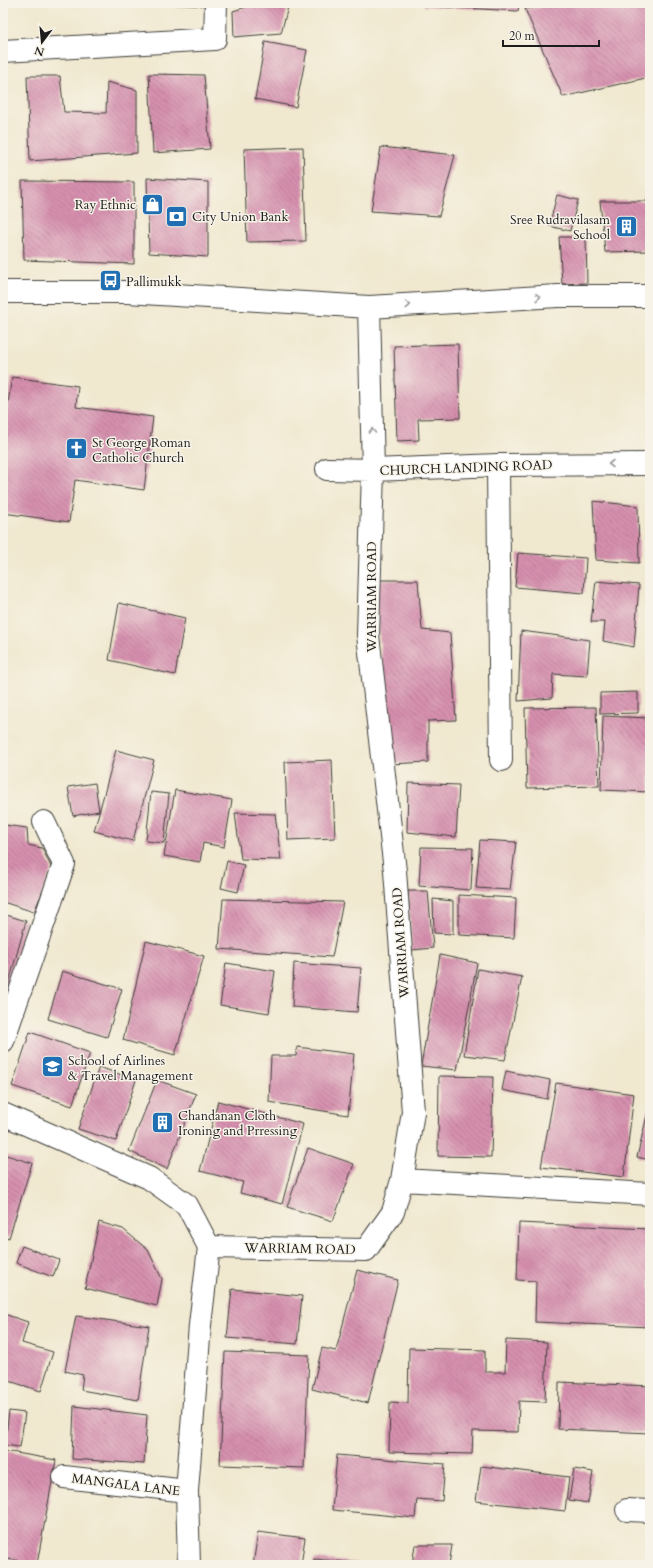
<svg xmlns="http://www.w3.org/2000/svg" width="653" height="1568" viewBox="0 0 653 1568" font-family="Cardo,serif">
  <defs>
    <pattern id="building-back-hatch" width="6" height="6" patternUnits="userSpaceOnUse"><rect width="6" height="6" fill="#d690ae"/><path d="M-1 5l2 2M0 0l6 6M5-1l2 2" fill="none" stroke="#ad758d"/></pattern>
  </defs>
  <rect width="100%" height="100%" fill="#f7f3e8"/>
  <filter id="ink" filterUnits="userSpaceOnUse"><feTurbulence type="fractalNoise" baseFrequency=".025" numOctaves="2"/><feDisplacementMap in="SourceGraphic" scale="8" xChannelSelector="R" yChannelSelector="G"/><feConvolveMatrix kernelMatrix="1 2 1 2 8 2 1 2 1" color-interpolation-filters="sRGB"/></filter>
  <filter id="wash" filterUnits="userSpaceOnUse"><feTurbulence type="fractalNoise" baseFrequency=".012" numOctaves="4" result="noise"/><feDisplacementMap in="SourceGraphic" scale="16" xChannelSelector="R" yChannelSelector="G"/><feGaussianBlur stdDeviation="0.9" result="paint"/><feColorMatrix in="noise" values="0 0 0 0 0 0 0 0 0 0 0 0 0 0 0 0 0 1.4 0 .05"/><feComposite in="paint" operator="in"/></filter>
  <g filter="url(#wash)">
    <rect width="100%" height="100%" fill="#f0e8cf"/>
    <g id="blocks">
      <!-- building -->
      <path fill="url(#building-back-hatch)" d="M159,3H211V6L159,4Z
        M245,3H287L288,7L281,33L234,37L233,11L246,7Z
        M424,3H519L518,11L424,6Z
        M572,3H650V77L563,97L525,9Z
        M265,42L307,50L296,107L255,99Z
        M149,74L204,75L210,149L153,153Z
        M27,76H60L64,112L106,113L107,82L137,90V153L30,161Z
        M303,147L306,241L247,242L244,149Z
        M381,147L455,155L439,216L371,211Z
        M147,178L208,182V257L149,253Z
        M22,181L134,182V264L24,260Z
        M557,195L578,200L570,231L549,226Z
        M600,201H650V251L605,252Z
        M559,237H586L587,283L562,284Z
        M458,344L460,418L418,419L419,440L397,441L394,346Z
        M12,377L78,386L76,407L153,417L144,490L75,480L69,522L3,513L5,485H3V410H7Z
        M593,501L638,506L639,563L596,560Z
        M648,535H650V586H648Z
        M518,553L586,558L584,593L515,587Z
        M374,580H418L422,630L450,633L456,720L428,721V762L391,764Z
        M596,581L639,585L634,647L603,641L605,622H591Z
        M119,603L185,618L175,675L109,660Z
        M521,631L590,640L587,676L553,674L552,698L518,701Z
        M638,692V713L600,714V693Z
        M596,707L599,786L527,788L525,708Z
        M603,716L650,718V792L601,790Z
        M116,750L154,760L133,841L94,831Z
        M332,760L335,838L288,840L285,762Z
        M95,783L99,811L73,816L68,787Z
        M408,783L459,785L456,837L407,832Z
        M175,790L232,800L224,847L203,843L200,862L164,856Z
        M151,792L169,794L164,843L146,841Z
        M235,813L275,814L281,860L241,859Z
        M4,825L27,828L28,845L42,848L52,869L34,912L3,902V831Z
        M480,840L516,842L510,890L476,888Z
        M421,847L473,848L471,890L419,886Z
        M227,861L244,865L238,892L221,888Z
        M408,891H428L433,948L412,950Z
        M459,895L516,898L514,938L459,935Z
        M223,899L343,902L332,957L219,949Z
        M433,899L453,901V934L434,933Z
        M3,914L26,921L6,993L3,992Z
        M146,941L204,956L175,1055L123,1040Z
        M440,955L477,963L457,1070L421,1066Z
        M226,963L275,971L269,1013L220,1005Z
        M294,963L361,968L357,1012L292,1007Z
        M478,969L522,977L505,1060L464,1055Z
        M62,971L122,989L107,1037L48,1019Z
        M30,1032L90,1053L72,1106L12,1086Z
        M297,1047L354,1054L348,1115L269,1102L271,1056H296Z
        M99,1067L136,1080L116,1141L78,1129Z
        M506,1071L550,1080L547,1099L502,1090Z
        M439,1076L493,1077L491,1157L438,1156Z
        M157,1080L196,1094L167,1169L129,1151Z
        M556,1083L634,1094L624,1177L541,1167Z
        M218,1101L303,1124L282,1204L240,1193L243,1182L200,1171Z
        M649,1107H650V1160L637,1157Z
        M308,1148L354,1164L333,1221L287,1207Z
        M3,1154L32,1163L9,1238L3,1236Z
        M99,1222L123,1229L148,1250L162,1279L157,1306L85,1288Z
        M519,1223L650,1229V1327L535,1322L536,1281L517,1280Z
        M22,1246L59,1260L53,1277L16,1263Z
        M357,1270L398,1280L368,1403L312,1389L322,1348L336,1351Z
        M232,1289L302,1296L297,1344L227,1338Z
        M4,1314L28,1322L22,1343L53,1352L41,1391L6,1380L3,1389V1318Z
        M76,1316L149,1326L138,1400L81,1390L83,1375L65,1371Z
        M506,1340L547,1342L545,1402L519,1401L518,1432L473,1431L472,1454L389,1452L390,1402L408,1403L409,1348L485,1350V1372H505Z
        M225,1352L309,1355L304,1468L220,1465Z
        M559,1382L650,1386V1433L558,1429Z
        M74,1406L147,1415L144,1464L72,1459Z
        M9,1411L25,1413L20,1447L3,1445V1435H6Z
        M5,1451L56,1460L37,1564L3,1558V1461Z
        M337,1455L445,1464L442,1501L417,1499L415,1518L332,1510Z
        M481,1466L569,1477L565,1511L476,1501Z
        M574,1469L593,1472L588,1503L569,1500Z
        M258,1532L305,1538L301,1565H253Z
        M415,1545H452L449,1565H412Z
        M314,1559L370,1564V1565H313Z
        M3,1561L23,1564V1565H3Z"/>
    </g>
  </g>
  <g filter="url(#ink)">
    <use href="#blocks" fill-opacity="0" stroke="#3c3b37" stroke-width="1"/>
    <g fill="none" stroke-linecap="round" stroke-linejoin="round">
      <defs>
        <path id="minor" d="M3,51L215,39L216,3
          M3,292H127L369,307L558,296H650
          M498,465L501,760
          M327,469L373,470L498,465L650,464
          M3,1041L64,864L44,822
          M3,1114L149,1178L187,1205L209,1247L200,1325L187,1491L189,1565
          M402,1180L650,1194
          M209,1247L366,1250L393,1212L402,1180L413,1112L395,871L368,635L373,470L369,307
          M64,1477L187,1491
          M627,1510L650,1511"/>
      </defs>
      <!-- minor casing -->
      <use href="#minor" stroke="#3c3b37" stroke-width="24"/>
      <!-- minor -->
      <use href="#minor" stroke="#fff" stroke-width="22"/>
    </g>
    <!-- one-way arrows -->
    <defs><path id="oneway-chevron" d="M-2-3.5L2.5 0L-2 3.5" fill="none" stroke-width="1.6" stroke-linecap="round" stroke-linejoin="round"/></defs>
    <g stroke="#999">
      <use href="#oneway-chevron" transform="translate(538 297) rotate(-3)"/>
      <use href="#oneway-chevron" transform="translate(408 305) rotate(-3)"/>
      <use href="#oneway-chevron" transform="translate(372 431) rotate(-91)"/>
      <use href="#oneway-chevron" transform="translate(611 464) rotate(180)"/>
    </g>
  </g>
  <!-- icons -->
  <defs>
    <symbol id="shop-square" viewBox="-11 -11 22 22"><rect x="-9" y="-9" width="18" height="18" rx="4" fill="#1f6fb2" stroke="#f7f3e8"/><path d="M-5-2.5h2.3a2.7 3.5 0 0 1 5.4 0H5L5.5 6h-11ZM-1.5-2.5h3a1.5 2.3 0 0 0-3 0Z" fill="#fff"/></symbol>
    <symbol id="bank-square" viewBox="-11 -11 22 22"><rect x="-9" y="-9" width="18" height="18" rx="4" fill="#1f6fb2" stroke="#f7f3e8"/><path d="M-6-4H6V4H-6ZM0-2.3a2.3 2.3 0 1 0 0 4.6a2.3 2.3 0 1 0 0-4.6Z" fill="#fff"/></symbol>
    <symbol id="building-square" viewBox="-11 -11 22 22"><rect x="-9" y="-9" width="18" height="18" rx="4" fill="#1f6fb2" stroke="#f7f3e8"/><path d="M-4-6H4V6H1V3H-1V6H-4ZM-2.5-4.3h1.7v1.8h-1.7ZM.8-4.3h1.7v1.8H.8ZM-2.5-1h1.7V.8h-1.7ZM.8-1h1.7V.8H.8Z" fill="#fff"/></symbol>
    <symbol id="bus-square" viewBox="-11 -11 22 22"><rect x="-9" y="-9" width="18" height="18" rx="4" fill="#1f6fb2" stroke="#f7f3e8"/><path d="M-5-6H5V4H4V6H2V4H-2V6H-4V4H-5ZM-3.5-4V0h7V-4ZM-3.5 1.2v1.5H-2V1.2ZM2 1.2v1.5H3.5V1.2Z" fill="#fff"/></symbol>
    <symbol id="church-square" viewBox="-11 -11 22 22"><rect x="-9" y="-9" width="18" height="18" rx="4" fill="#1f6fb2" stroke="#f7f3e8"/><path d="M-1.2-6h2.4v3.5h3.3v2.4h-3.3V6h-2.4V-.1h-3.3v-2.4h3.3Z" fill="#fff"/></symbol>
    <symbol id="school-square" viewBox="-11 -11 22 22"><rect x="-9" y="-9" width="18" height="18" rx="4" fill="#1f6fb2" stroke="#f7f3e8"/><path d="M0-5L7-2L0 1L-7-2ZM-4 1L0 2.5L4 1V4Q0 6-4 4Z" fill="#fff"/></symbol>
  </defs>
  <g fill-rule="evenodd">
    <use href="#shop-square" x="140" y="192" width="25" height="25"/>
    <use href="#bank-square" x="164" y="204" width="25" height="25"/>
    <use href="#building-square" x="614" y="214" width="25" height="25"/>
    <use href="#bus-square" x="98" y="268" width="25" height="25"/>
    <use href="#church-square" x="64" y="436" width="25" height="25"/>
    <use href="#school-square" x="40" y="1054" width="25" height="25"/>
    <use href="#building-square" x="150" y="1110" width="25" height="25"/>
  </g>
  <g text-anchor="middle" stroke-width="3" stroke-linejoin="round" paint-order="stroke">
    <!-- poi labels -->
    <g font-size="13" fill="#1c1c1c" stroke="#f7f3e8" text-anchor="start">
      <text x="136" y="209" text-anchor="end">Ray Ethnic</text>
      <text x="192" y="221">City Union Bank</text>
      <text x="610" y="224" text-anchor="end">Sree Rudravilasam<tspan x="610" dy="15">School</tspan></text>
      <text x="126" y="286">Pallimukk</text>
      <text x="92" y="447">St George Roman<tspan x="92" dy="15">Catholic Church</tspan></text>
      <text x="68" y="1065">School of Airlines<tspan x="68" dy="15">&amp; Travel Management</tspan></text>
      <text x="178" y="1120">Chandanan Cloth<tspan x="178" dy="15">Ironing and Prressing</tspan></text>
    </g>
    <!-- street labels -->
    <g font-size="13" fill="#1c1c1c" stroke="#f7f3e8">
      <text transform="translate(466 467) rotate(-2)" y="5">CHURCH LANDING ROAD</text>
      <text transform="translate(371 597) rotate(-90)" y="5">WARRIAM ROAD</text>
      <text transform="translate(400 943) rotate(-94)" y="5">WARRIAM ROAD</text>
      <text transform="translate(300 1248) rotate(1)" y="5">WARRIAM ROAD</text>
      <text transform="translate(126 1484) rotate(7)" y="5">MANGALA LANE</text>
    </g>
  </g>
  <!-- margin -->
  <rect width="653" height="1568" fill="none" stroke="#f7f3e8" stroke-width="16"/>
  <!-- north arrow -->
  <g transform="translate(42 42) rotate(196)" stroke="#f7f3e8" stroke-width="3" paint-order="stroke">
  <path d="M0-3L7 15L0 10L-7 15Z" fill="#1c1c1c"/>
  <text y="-6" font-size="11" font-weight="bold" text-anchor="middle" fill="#1c1c1c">N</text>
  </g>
  <!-- scale -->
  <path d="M503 40v6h96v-6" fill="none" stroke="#1c1c1c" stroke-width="2"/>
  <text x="509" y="40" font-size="12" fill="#1c1c1c" stroke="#f7f3e8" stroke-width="3" paint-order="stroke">20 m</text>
</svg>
